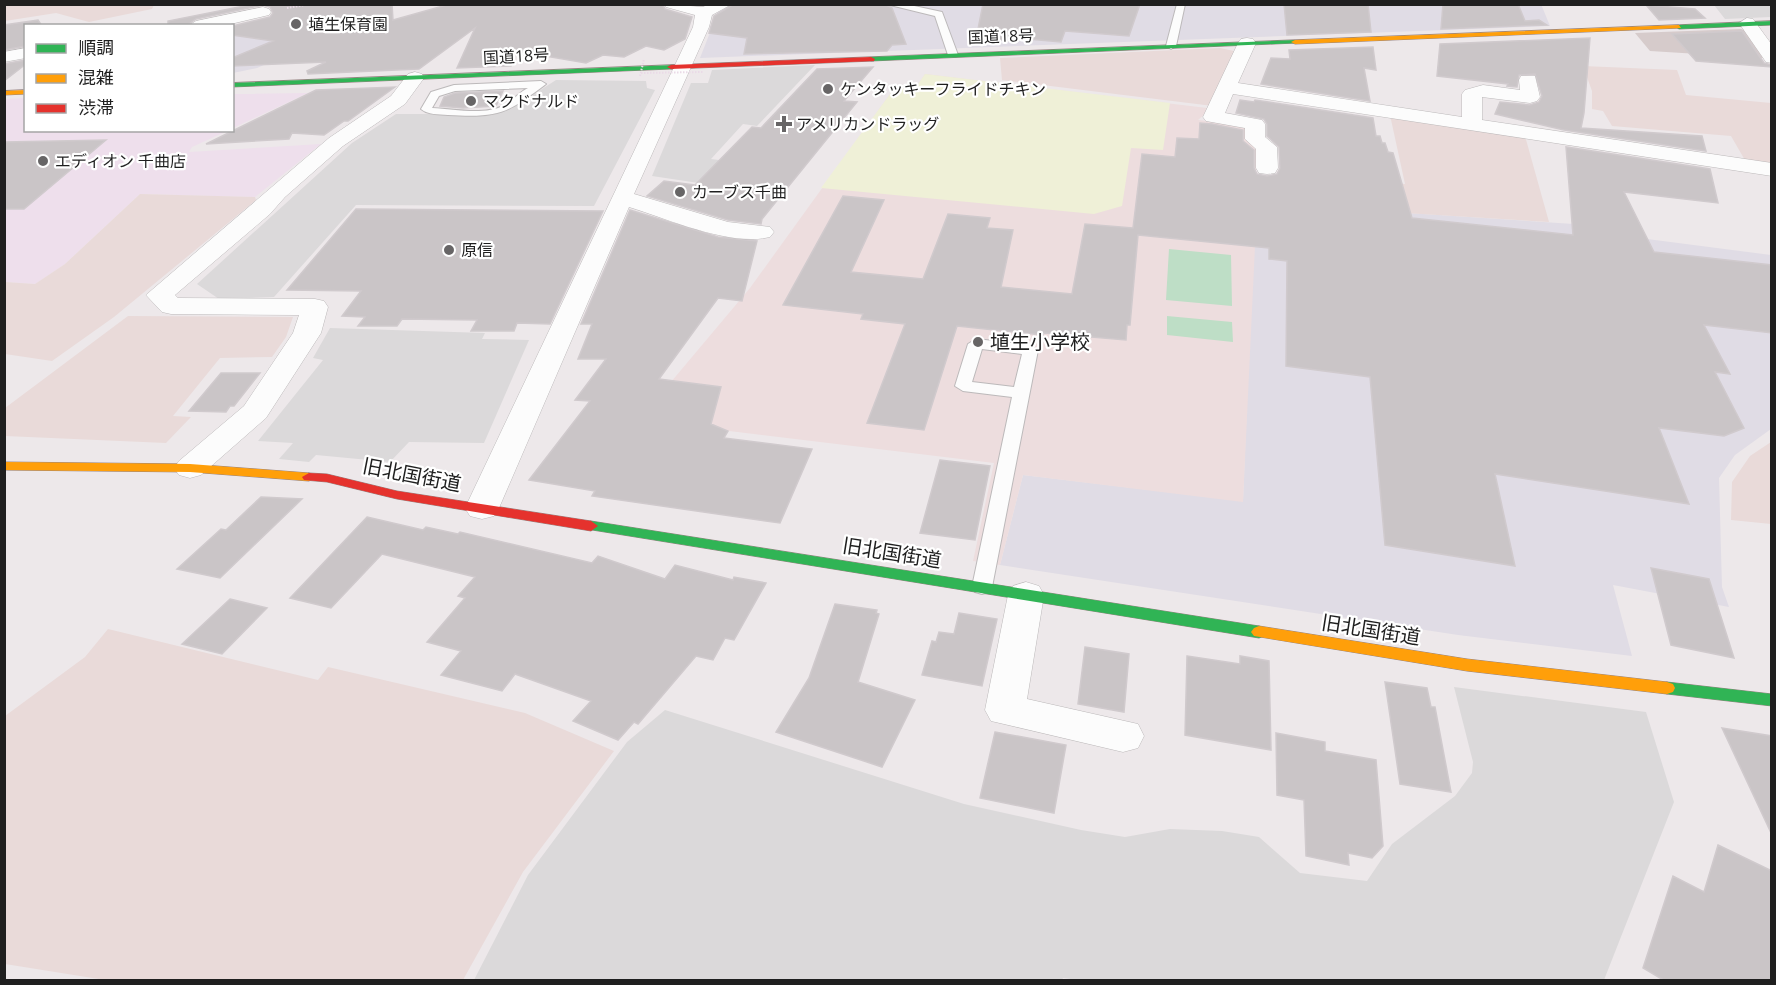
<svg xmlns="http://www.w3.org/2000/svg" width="1776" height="985" viewBox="0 0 1776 985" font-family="'Open Sans','Noto Sans JP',sans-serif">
  <rect width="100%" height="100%" fill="#ede8ea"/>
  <!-- commercial -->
  <path fill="#eedfec" d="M308,93L233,128V94Z
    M25,98L26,130L227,131L192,147L189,152L321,144L255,197L140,194L65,264L35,284L5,282L4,99Z"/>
  <!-- industrial -->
  <path fill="#e0dce5" d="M734,4H1541L1550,26L700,58L718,12Z
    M233,30L315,43L257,68L233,73Z
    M1255,203L1589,225L1593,232L1771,255V429L1735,455L1719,478L1722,587L1729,607L1613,585L1632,656L1458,635L1000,565L1023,475L1243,501Z"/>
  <!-- education -->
  <path fill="#edddde" d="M925,74L1207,108L1206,113L1198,120L1242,125L1247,130L1256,149L1255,246L1243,502L1023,475L1000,565L973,561L994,463L639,420L750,288L893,90L916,87Z"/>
  <!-- religious -->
  <path fill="#dbd9da" d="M1714,5H1771V17L1725,19Z
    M815,65L757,126L743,124L711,159L735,162L712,185L652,176L691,83H708L712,70Z
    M556,80L646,81L647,88L655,90L594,206L356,205L274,297L219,299L197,284L352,143L396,114H493L511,109Z
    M330,328L485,333L482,339L529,340L484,443L409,442L390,462L316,455L309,462L279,459L293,443L258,441L323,360L313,358Z
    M1454,687L1646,712L1674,802L1604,980H1078L1063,978L1062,980H474L528,875L627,742L665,710L964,804L1081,830L1125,837L1170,829L1222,831L1259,837L1300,873L1367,881L1392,844L1455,796L1472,773L1473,762Z"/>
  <!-- construction -->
  <path fill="#d6cbcb" d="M1741,29L1744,30L1763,58L1650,51L1635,33Z"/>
  <!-- farmland -->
  <path fill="#e9dad9" d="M5,4H153L154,5L152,9L89,22L56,13L5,21Z
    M1220,48L1234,51L1213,106L1002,80L1000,58Z
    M1583,66L1677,70L1686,95L1771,103V166L1746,162L1731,136L1612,126L1603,111L1592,109V91Z
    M1390,115L1525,136L1549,222L1405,213L1299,174L1405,184Z
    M140,194L255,197L256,200L114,317L52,361L5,354V282L35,284L65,264Z
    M128,316L293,317L286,337L272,357L220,358L173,416L191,417L166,443L5,436V408Z
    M1771,442V524L1731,520L1732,482L1750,456Z
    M108,629L318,680L328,667L525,713L614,751L523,872L463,980H105L5,964V716L85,657Z"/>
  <!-- park -->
  <path fill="#eff0d7" d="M925,74L1170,103L1163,150L1131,148L1122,206L1094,214L821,188L893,90L916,87Z"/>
  <!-- water -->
  <path fill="#bedec6" d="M1169,249L1231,255L1232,306L1166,300Z
    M1167,316L1232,322L1233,342L1167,335Z"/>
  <!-- building -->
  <path fill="#cac5c7" stroke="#d0cacd" stroke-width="1.5" d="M254,4H392L393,20L450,4H662L665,9L692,17L685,39L664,50L646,46L624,57L603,55L586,63L516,51L511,66L457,68L475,28L419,69L308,74L307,71L326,62L232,66V58L273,41L232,35V26L270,17L273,13L270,7L263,5L196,19L186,26L168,25V21Z
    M734,4H884L892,8L906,44L892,45L887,51L744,54L747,38L709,33L714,16Z
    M983,4H1140L1129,36L1065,31L1061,42L1016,38L1015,41L976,39Z
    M1284,4H1368L1371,32L1287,35Z
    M1443,4H1518L1525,21L1539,20L1547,25L1441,29Z
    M1646,5L1695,9L1705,18L1659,20Z
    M38,20L42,26H26V46L4,50V25Z
    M1742,31L1764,63L1772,65V67L1696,61L1672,34Z
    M1590,38L1584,113L1581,128L1702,136L1706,151L1564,130L1495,114L1500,102L1530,105L1539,102L1542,96L1535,74L1519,75L1517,87L1507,86L1508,84L1437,76L1440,44Z
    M1373,47L1376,70L1364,68L1370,101L1261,84L1271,58L1290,59L1289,50Z
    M26,60V64L4,81V64Z
    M873,67L844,101L857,102L762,219L761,224L728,220L647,196L664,181L695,185L752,127L761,128L817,69Z
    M395,87L348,121H344L324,135L292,133L289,139L206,144L316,90Z
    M503,91L496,106L463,108L440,106L444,97L455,93Z
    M1240,100L1254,102L1255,100L1373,118L1376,136H1380L1382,143H1385L1388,152L1393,153L1412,218L1573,235L1566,147L1710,169L1718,203L1624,192L1654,252L1772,265V333L1704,325L1730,374L1715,372L1744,428L1724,436L1659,428L1689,504L1495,474L1515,566L1385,545L1370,377L1286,366L1287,261L1269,259V248L1138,235L1130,325H1127L1126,340L1044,333L1043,335L957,326L924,430L867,423L905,324L861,319L863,314L783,305L843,196L884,200L851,272L923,279L948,214L990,218L987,228L1013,230L1001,287L1072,294L1085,224L1133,228L1142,154L1175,157L1177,138L1199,139L1200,123L1212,124L1243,130V141L1254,150V168L1257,174L1267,176L1277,174L1280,168L1279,147L1267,136V124L1264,119L1236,113Z
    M106,140L24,209H4V142Z
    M356,209L603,211L550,324L517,323L514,331H471L477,320L402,319L397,326H358L365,317L342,316L361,291L287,290Z
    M630,210L718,237L757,241L742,301L718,298L659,379L721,387L711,424L728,431L724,438L812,449L780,523L592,496L595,491L529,480L590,401L575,400L606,359H578L592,324H581Z
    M221,373H260L234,406H230L226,412L189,411Z
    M940,460L990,466L975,540L920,533Z
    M261,497L302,499L220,578L177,569L221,529L226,530Z
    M367,517L423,530L426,527L458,534L460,532L592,563L598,556L665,579L675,565L733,580L734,577L766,583L734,640L725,638L713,660L696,656L638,724L634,722L618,740L573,721L591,701L515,674L502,691L441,675L461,651L427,642L465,598L458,596L475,577L382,554L331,608L290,598Z
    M1651,568L1709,579L1734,658L1671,645Z
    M230,599L267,608L222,654L182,644Z
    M835,604L877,610L876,613L879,614L858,682L915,700L882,767L776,732L809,678Z
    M959,613L997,619L982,686L922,675L932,641L936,642L939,632L954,634Z
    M1085,647L1129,654L1124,712L1078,704Z
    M1187,656L1240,664V656L1269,661L1271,750L1185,735Z
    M1385,682L1427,688L1431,707H1435L1451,792L1400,784Z
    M1722,728L1772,736V835Z
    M995,732L1066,745L1054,813L980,798Z
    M1276,733L1325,742V751L1376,760L1383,846L1372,858L1348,853L1349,865L1306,856L1304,800L1277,795Z
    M1718,845L1772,871V981H1665L1643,968L1673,876L1704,892Z"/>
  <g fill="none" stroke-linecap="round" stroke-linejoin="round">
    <defs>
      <path id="lane" d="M886,4H905L942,12L958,55L956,57L948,55L935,16Z
        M1177,4H1185L1176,46L1171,49L1166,46Z
        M541,81L546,84C507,113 501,118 448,115C438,114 428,115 421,109L431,92L454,85ZM528,88C520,92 513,100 505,105C485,116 454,109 432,108L439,96L455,91Z
        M976,339L1030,345L1038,350L992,587L989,592L982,594L975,592L972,587L1012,397L963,391L955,386L968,344ZM982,349L1022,354L1014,387L972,382Z"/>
      <path id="street" d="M664,4L703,7L709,4H732L712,15L709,27L634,194L728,222L770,227L774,232L770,237C731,247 668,219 629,207L499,508L494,516L482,519L470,516L465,508L693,27L695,15L666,7Z
        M263,7L269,9L271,12L269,15L222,26H188L196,21Z
        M1747,18L1753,19L1772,45V63L1766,62L1739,23Z
        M1247,38L1253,39L1256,43L1238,83L1462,117V94L1465,90L1483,85L1520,90L1519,80L1521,76H1535L1540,97L1537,101L1530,103L1482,97V120L1772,163V176L1233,94L1225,113L1262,120L1265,124V137L1277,147L1278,168L1275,173L1267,174L1259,173L1256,168V149L1245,139V128L1206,121L1203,117L1238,43L1241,39Z
        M26,48V58L4,62V52Z
        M415,72L422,74L424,78L405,104L343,146L285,197L270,214L175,295L178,298L315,299L324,301L328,307L321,333L266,418L201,475L190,478L179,475L174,468L179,461L244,406L293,333L299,315L171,314L162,312L146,295L329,138L391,96L408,74Z
        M1026,582L1039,586L1044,595L1027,699L1138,724L1144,736L1138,748L1123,752L991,721L985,710L1008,595L1013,586Z"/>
      <path id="fast" d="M1772,21V25L1679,29L1676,27L1679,25Z
        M1295,40L1297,41V43L871,61L867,59L871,57Z
        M674,65V69H671L232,87V83Z
        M591,521L1259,626L1264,628L1267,632L1264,636L1259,638L586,529L584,526Z
        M1667,682L1772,694V706L1667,694L1661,692L1659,688L1661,684Z"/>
      <path id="slow" d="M1679,25L1681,28L1295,44L1291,42L1295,40Z
        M26,90V94L4,95V91Z
        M4,462L190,464L309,473L316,477L309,481L190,472L4,470Z
        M1259,626L1467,659L1667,682L1673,684L1675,688L1673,692L1667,694L1467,671L1254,636L1251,632L1254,628Z"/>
      <path id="jam" d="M871,57L875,59L874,61L671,69L667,67L671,65Z
        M309,473L327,474L397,491L591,521L598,526L591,531L397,499L327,482L304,480L302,477Z"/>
    </defs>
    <!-- lane casing -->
    <use href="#lane" stroke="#bcb9ba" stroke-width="2"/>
    <!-- street casing -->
    <use href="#street" stroke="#bcb9ba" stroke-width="1"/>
    <!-- fast casing -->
    <use href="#fast" stroke="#978482" stroke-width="1"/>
    <!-- slow casing -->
    <use href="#slow" stroke="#978482" stroke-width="1"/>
    <!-- jam casing -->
    <use href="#jam" stroke="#978482" stroke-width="1"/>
    <!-- path -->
    <path stroke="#eadae7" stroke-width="2" stroke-dasharray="1.5 1.5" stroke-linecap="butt" d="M287,8L310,4"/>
    <!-- lane -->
    <use href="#lane" fill="#fcfcfc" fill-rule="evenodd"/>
    <!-- street -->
    <use href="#street" fill="#fcfcfc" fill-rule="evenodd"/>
    <!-- fast -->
    <use href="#fast" fill="#30b455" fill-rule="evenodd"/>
    <!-- slow -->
    <use href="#slow" fill="#ff9f0a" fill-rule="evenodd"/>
    <!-- jam -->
    <use href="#jam" fill="#e5322d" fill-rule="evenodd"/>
    <!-- path-bridge -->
    <path stroke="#eadae7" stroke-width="2" stroke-dasharray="1.5 1.5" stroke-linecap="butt" d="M641,73L703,72
      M640,76L644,59"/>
  </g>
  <!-- markers -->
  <g fill="#676566" stroke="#fff" stroke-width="2">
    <circle cx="296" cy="24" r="6"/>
    <circle cx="828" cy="89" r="6"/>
    <circle cx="471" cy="101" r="6"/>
    <path d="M781 115h6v6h6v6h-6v6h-6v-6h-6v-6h6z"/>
    <circle cx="43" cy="161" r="6"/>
    <circle cx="680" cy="192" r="6"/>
    <circle cx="449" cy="250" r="6"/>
    <circle cx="978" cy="342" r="6"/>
  </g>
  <g text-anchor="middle" stroke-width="4.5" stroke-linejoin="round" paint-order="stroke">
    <!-- far-poi labels -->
    <g font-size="16" fill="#1f1f1f" stroke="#fff" text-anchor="start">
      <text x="308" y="30">埴生保育園</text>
      <text x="840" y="95">ケンタッキーフライドチキン</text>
      <text x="483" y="107">マクドナルド</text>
      <text x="796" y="130">アメリカンドラッグ</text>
      <text x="55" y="167">エディオン 千曲店</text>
      <text x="692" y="198">カーブス千曲</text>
      <text x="461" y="256">原信</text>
    </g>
    <!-- far-street labels -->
    <g font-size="16" fill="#1f1f1f" stroke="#fff">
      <text transform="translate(1001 36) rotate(-2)" y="6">国道18号</text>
      <text transform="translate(516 56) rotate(-3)" y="6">国道18号</text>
    </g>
    <!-- poi labels -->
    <g font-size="20" fill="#1f1f1f" stroke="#fff" text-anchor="start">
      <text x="990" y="349">埴生小学校</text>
    </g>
    <!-- street labels -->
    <g font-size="20" fill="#1f1f1f" stroke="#fff">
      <text transform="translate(412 475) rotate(11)" y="7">旧北国街道</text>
      <text transform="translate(892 553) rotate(9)" y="7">旧北国街道</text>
      <text transform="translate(1371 630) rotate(9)" y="7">旧北国街道</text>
    </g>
  </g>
  <!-- border -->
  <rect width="1776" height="985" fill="none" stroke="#1f1f1f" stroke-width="12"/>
  <!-- legend -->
  <rect x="24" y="24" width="210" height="108" fill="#ffffff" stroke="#a5a5a5" stroke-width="1.5"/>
  <rect x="36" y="44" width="30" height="9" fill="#30b455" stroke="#a5a5a5" stroke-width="1.5"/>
  <text x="78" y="54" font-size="18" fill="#1f1f1f">順調</text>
  <rect x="36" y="74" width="30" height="9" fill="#ff9f0a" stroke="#a5a5a5" stroke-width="1.5"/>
  <text x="78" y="84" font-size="18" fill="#1f1f1f">混雑</text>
  <rect x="36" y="104" width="30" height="9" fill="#e5322d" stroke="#a5a5a5" stroke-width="1.5"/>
  <text x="78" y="114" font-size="18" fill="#1f1f1f">渋滞</text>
</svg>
